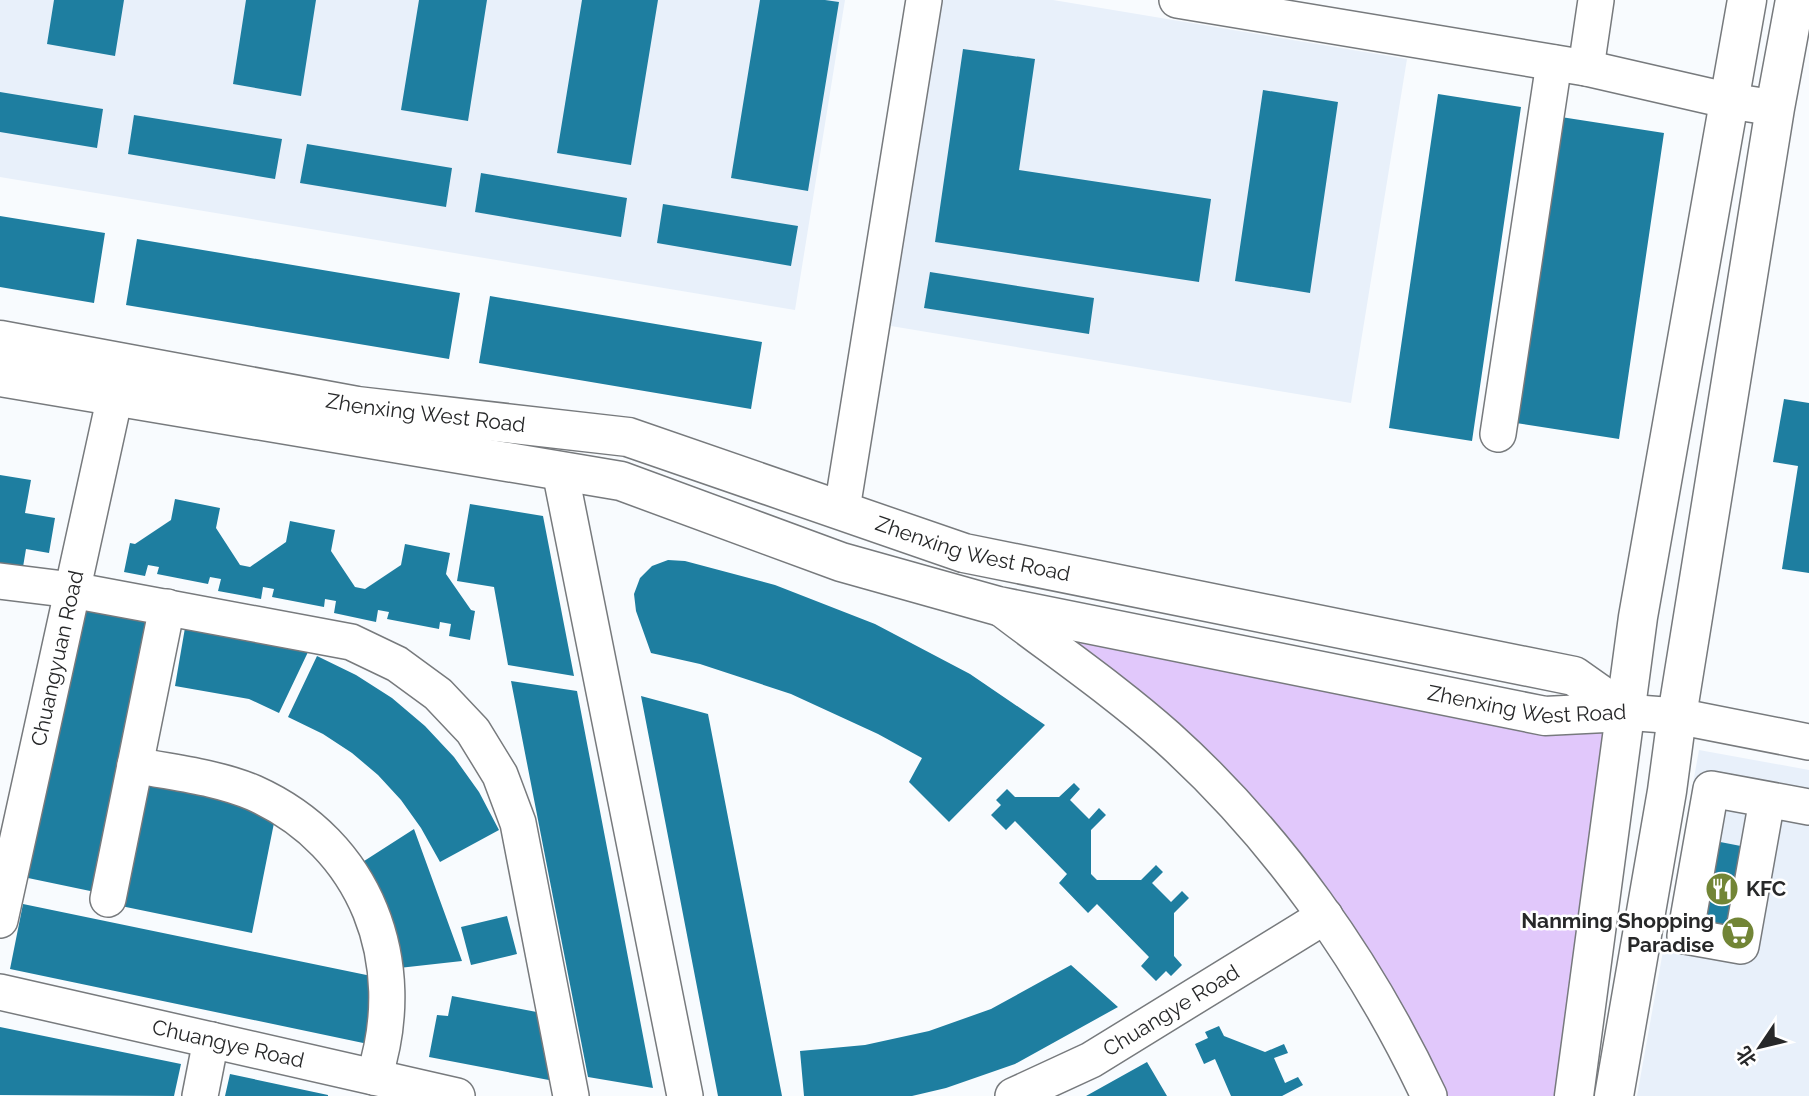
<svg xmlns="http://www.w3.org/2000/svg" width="1809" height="1096" viewBox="0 0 1809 1096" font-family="Raleway,'Noto Sans SC',sans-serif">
  <rect width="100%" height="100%" fill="#f8fbfe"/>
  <!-- built -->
  <path fill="#e8f0fa" d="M0,0H845L795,310L0,177Z
    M931,0H1053L1407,59L1351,403L879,324Z
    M1699,750L1809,770V1096H1637Z"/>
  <!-- green -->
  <path fill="#e1c8fb" d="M998,606L1624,718L1568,1096H1427L1288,868Z"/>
  <!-- building -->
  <path fill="#1e7ea0" d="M54,0H124L115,56L47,44Z
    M246,0H316L301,96L233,84Z
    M419,0H487L468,121L401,110Z
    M582,0H658L631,165L557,153Z
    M760,0H825L839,2L808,191L731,178Z
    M963,49L1035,59L1019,170L1211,199L1199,282L935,242Z
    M1263,90L1338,102L1310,293L1235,281Z
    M0,92L103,109L97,148L0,132Z
    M1438,94L1521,107L1472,441L1389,428Z
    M134,115L282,139L275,179L128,154Z
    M1561,117L1664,133L1619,439L1516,423Z
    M307,144L452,168L446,207L300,183Z
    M481,173L627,198L621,237L475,212Z
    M663,204L798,226L791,266L657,243Z
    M0,216L105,233L94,303L0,287Z
    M137,239L460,293L449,359L126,305Z
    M930,272L1094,298L1089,334L924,308Z
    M490,296L762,342L751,409L479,363Z
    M1784,399L1809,403V573L1782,569L1798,466L1773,462Z
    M0,475L31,480L25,513L55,518L49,553L26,549L22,573L0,570Z
    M175,499L220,508L216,528L240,565L250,567L286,542L290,521L335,530L331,551L355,587L365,589L401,565L405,544L450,553L446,574L471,610L475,611L470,640L449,636L451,624L440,622L439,629L387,619L389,612L378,610L376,622L334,613L336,601L325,599L324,607L272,597L274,589L263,587L261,599L240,595L218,591L221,579L210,577L208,584L157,574L159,567L148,565L145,576L124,572L130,543L135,544L171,520Z
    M470,504L543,516L574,676L508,665L494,587L457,581Z
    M668,560L685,561L775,585L875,624L970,674L1045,725L949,822L909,782L922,758L878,734L791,694L700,664L651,653L636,611L634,594L640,578L652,566Z
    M83,604L150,619L95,892L28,878Z
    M186,622L278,638L308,652L279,713L249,699L175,686Z
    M317,656L356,675L392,698L425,726L454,757L479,792L499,830L440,862L421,828L401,800L378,775L352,753L323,734L288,717Z
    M511,681L577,691L653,1088L588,1077Z
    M641,696L708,714L782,1096H718Z
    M147,778L224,794L274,823L252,933L121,906Z
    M1074,783L1080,789L1070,800L1089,819L1099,808L1106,815L1091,830V874L1097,880H1141L1156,865L1163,872L1152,883L1171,902L1182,891L1189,898L1174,913V956L1182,965L1171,976L1166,971L1156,981L1141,966L1149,957L1097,904L1088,913L1059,883L1067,874L1015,821L1006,830L991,815L1001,805L996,800L1007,789L1015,797H1059Z
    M414,829L462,961L399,968L361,863Z
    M1710,840L1751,848L1735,937L1693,930Z
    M23,904L381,978L368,1044L10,969Z
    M507,916L517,954L471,965L461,927Z
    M1071,965L1118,1007L1015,1064L946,1088L912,1096H804L800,1051L865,1045L929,1031L991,1009Z
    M452,996L547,1014L554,1081L429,1057L437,1015L448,1016Z
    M1219,1026L1224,1036L1265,1052L1284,1044L1288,1053L1274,1058L1285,1083L1298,1077L1303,1085L1282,1096H1231L1215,1059L1204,1064L1195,1044L1208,1038L1205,1032Z
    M0,1027L181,1064L174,1096L0,1095Z
    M1147,1062L1167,1096H1086Z
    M230,1074L328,1095V1096H225Z"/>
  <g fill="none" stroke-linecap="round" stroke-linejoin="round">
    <defs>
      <g id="minor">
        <path d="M1177,0L1586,68L1730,101L1775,108"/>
        <path d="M1586,68L1596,0"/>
        <path d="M1498,434L1554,63"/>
        <path d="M560,471L685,1096"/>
        <path d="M842,509L924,0"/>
        <path d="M0,581L72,590L351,642L397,664L438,694L473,731L500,775L518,823L571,1096"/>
        <path d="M998,606C1054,649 1114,690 1167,737C1277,836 1366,962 1429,1096"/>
        <path d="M1625,712L1677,716L1809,742"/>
        <path d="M135,765C174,773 217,777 254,793C367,844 411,962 374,1077"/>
        <path d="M1767,800L1741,946L1685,936L1711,789L1809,807"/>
        <path d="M108,899L167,607"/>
        <path id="s1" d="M0,920L115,396"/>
        <path id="s2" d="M0,992L457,1096"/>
        <path d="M200,1096L211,1040"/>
        <path id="s3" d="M1013,1096L1091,1060L1325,916"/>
      </g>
      <g id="major">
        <path id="s4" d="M0,340L357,406L628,437L964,553L1574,676L1625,712"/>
        <path id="s5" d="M0,377L621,481L841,562L998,606L1545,716L1625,712"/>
        <path d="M1574,1096L1638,617L1747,0"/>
        <path d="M1614,1096L1667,791L1677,716L1775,108L1795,0"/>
      </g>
    </defs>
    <!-- minor casing -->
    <use href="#minor" stroke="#777a7d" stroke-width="38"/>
    <!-- major casing -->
    <use href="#major" stroke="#777a7d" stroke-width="41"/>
    <!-- minor -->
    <use href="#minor" stroke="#fff" stroke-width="35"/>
    <!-- major -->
    <use href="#major" stroke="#fff" stroke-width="38"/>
  </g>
  <!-- icons -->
  <defs>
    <symbol id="restaurant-disc" viewBox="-11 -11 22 22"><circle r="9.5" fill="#728536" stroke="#fff"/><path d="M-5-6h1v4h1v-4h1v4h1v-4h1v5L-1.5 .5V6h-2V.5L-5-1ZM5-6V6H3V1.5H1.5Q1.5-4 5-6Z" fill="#fff"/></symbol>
    <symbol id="supermarket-disc" viewBox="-11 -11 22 22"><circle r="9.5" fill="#728536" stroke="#fff"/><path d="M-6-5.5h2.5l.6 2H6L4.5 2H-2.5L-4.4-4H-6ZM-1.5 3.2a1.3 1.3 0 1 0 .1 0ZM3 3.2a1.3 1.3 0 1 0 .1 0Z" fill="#fff"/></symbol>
  </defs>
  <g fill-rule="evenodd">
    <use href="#restaurant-disc" x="1703" y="870" width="38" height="38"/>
    <use href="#supermarket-disc" x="1719" y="914" width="38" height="38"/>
  </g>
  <g text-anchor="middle" stroke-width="5" stroke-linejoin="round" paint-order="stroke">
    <!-- street labels -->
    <g font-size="21" fill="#272829" stroke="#fff">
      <text dy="7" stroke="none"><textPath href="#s4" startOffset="432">Zhenxing West Road</textPath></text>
      <text dy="7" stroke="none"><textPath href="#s4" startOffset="999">Zhenxing West Road</textPath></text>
      <text dy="7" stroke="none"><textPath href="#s1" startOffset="268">Chuangyuan Road</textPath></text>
      <text dy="7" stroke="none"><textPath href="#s5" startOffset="1566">Zhenxing West Road</textPath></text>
      <text dy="7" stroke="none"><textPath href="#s3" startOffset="180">Chuangye Road</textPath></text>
      <text dy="7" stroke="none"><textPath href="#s2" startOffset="234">Chuangye Road</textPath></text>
    </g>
    <!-- poi labels -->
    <g font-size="21" font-weight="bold" fill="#272829" stroke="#fff" text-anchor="start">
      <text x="1746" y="896">KFC</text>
      <text x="1714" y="928" text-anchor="end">Nanming Shopping<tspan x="1714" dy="24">Paradise</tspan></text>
    </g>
  </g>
  <!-- north arrow -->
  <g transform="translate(1760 1047) rotate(235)" stroke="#ffffff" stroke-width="5" paint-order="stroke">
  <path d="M0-5L12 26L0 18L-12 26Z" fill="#272829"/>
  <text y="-10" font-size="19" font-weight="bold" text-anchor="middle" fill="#272829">北</text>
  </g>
</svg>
